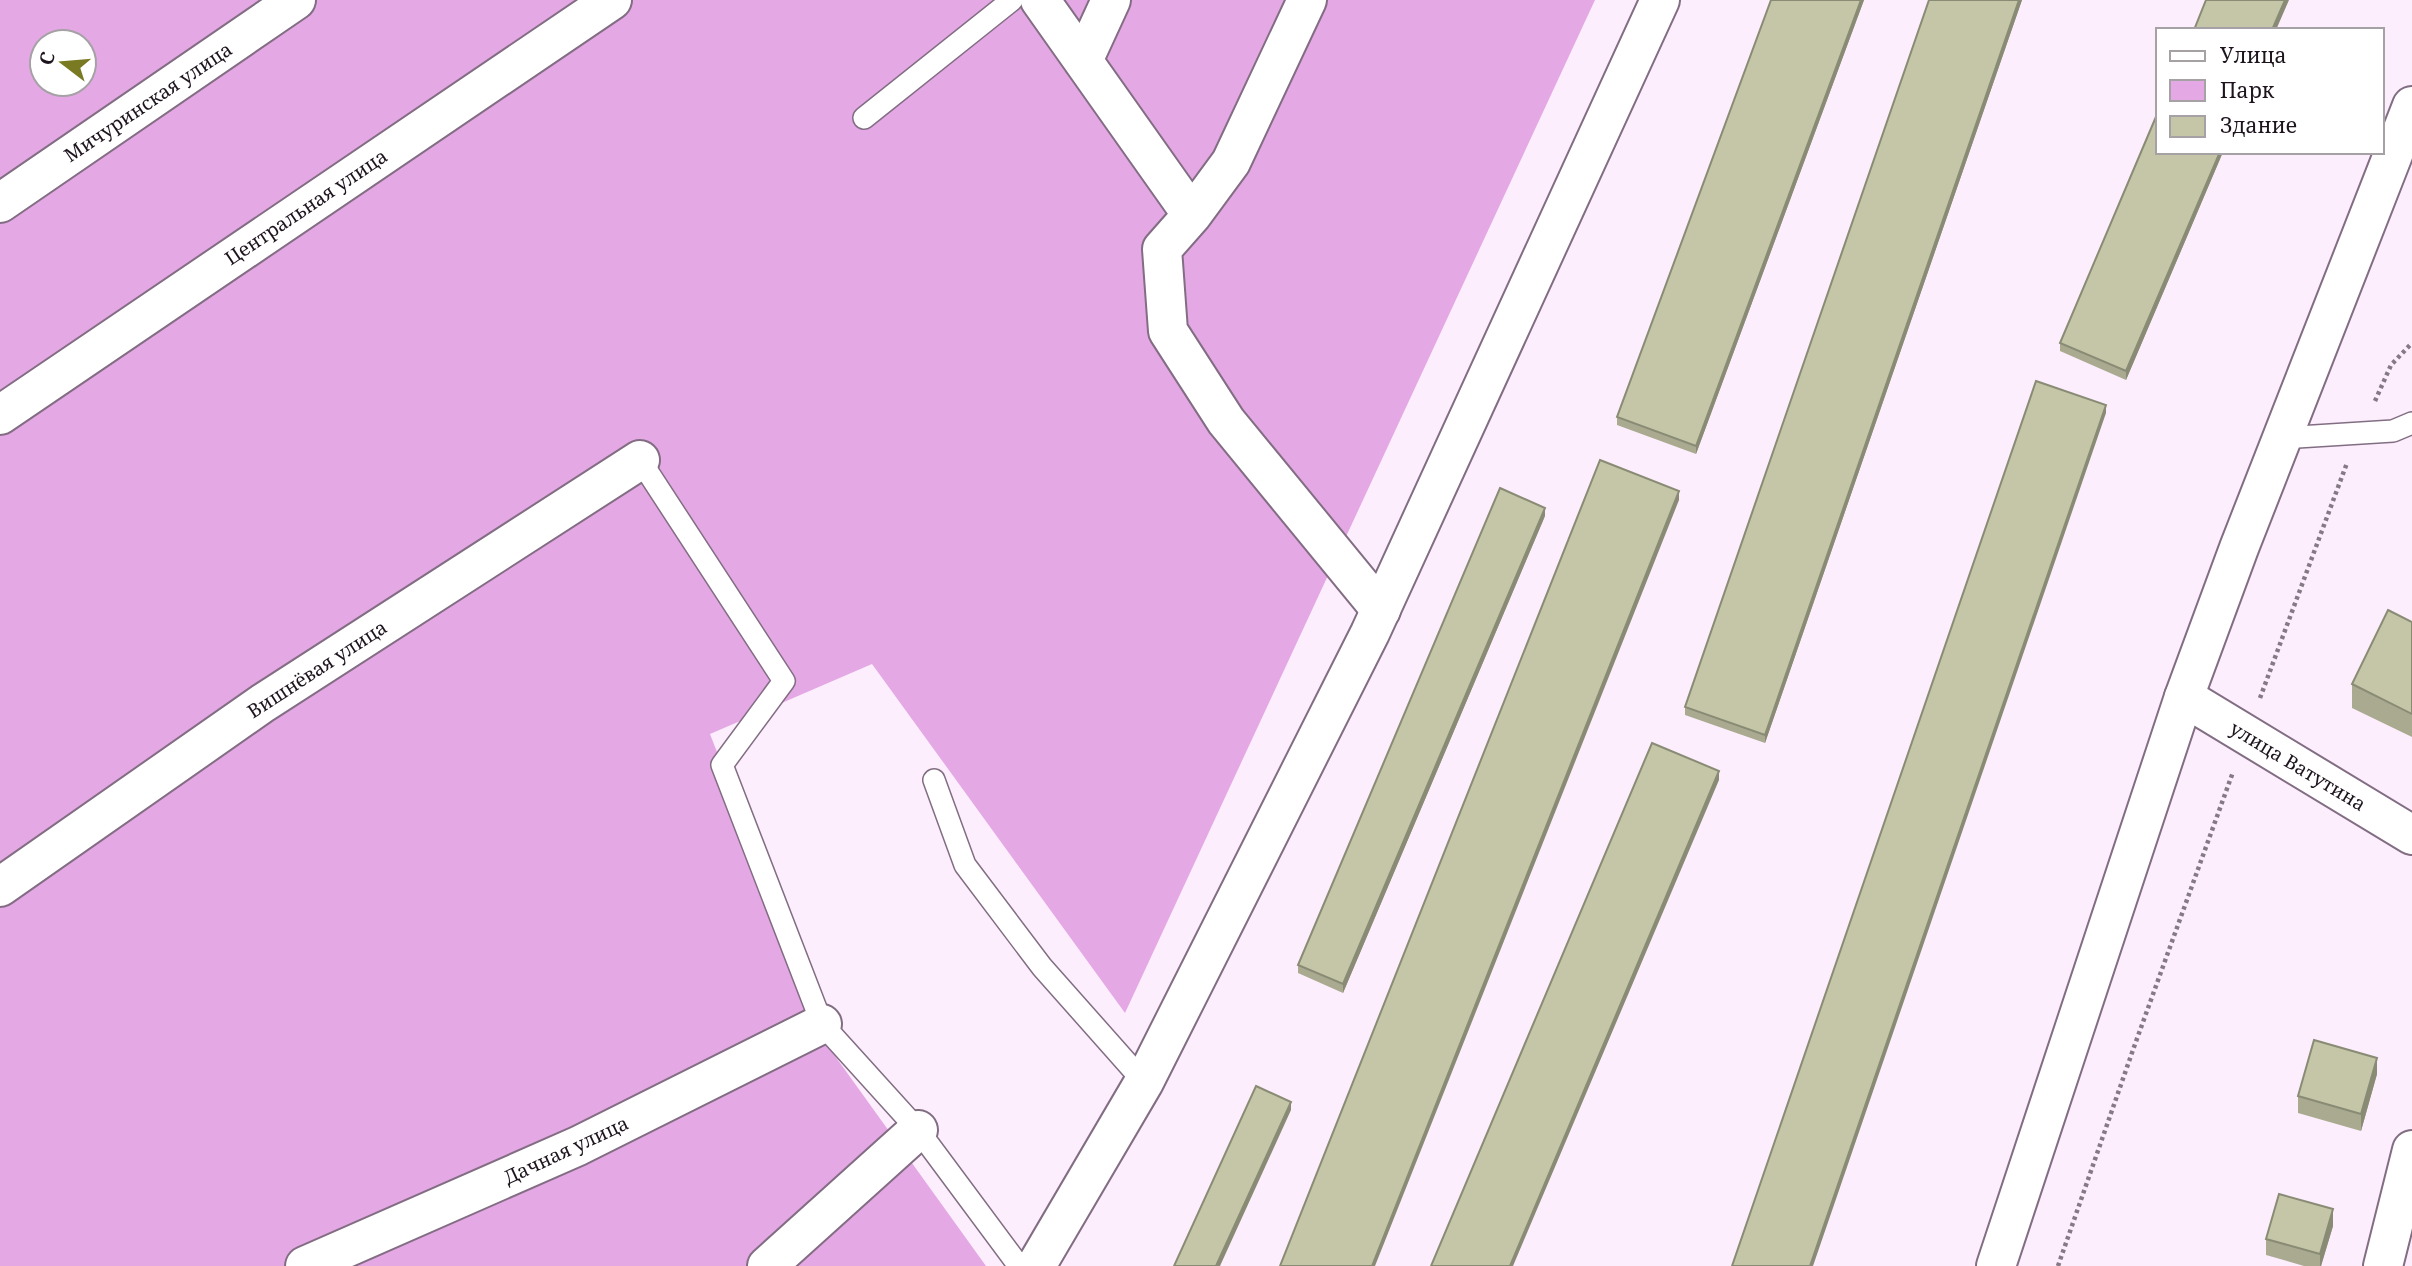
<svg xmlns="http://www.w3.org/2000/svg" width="2412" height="1266" viewBox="0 0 2412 1266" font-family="'Noto Serif',serif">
  <rect width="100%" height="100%" fill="#fceefd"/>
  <!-- green -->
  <path fill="#e4a8e5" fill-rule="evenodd" d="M0,0H1595L1125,1013L872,664L710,734L835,1056L986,1266H0ZM42,42H84V84H42Z"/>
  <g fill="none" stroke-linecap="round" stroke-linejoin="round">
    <defs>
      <path id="service" d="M864,118L1012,0
        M2282,438L2393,431L2412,423
        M640,460L784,681L722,765L822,1024L918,1130L1019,1266
        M934,780L965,865L1042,967L1144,1082"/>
      <path id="minor" d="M1040,0L1192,215L1162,249L1168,331L1226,421L1381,610
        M1083,61L1111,0
        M0,203L296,0
        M1192,215L1231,162L1307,0
        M0,415L612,0
        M2184,697L2412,835
        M0,887L263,703L640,460
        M305,1266L578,1146L822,1024
        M767,1266L918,1130
        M2383,1266L2412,1150"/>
      <path id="tertiary" d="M1036,1266L1144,1082L1370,633L1660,0
        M1996,1266L2184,697L2239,548L2412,106"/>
    </defs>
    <!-- service casing -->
    <use href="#service" stroke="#826d83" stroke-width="24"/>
    <!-- minor casing -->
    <use href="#minor" stroke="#826d83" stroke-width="42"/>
    <!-- tertiary casing -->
    <use href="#tertiary" stroke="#826d83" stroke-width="42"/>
    <!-- path -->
    <path stroke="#857985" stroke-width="4.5" stroke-dasharray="3.5 3.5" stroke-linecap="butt" d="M2375,401L2391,365L2412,343
      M2260,698L2347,463
      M2058,1266L2134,1047L2233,772"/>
    <!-- service -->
    <use href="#service" stroke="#fff" stroke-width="21"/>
    <!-- minor -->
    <use href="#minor" stroke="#fff" stroke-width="38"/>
    <!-- tertiary -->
    <use href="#tertiary" stroke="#fff" stroke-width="38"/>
  </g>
  <!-- wall -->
  <path fill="#a9aa90" d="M1771,0H1864L1696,454L1617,425V417Z
    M1929,0H2022L1765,743L1685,715V707Z
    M2158,152H2223L2126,380L2060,351V343Z
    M1545,516L1343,993L1298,973V965Z
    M2412,622V737L2352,708V684Z
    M2377,1074L2361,1131L2298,1113V1096Z
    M2333,1226L2321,1266H2304L2266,1255V1239Z"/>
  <!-- shaded-wall -->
  <path fill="#898b75" d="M1861,0H1864L1696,454V446Z
    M2019,0H2022L1765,743V735Z
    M2285,0H2289L2276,30H2272Z
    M2220,152H2223L2126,380V371Z
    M2106,405V413L1813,1266H1810Z
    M1679,491V500L1375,1266H1372Z
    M1545,508V516L1343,993V984Z
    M1719,771V780L1513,1266H1510Z
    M2377,1058V1074L2361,1131V1114Z
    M1291,1102V1110L1220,1266H1216Z
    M2333,1209V1226L2321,1266H2320V1254Z"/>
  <!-- building -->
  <path fill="#c4c6a7" stroke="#898b75" stroke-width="2" d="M1771,0H1861L1696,446L1617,417Z
    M1929,0H2019L1765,735L1685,707Z
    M2206,0H2285L2272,30H2194Z
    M2158,112V152H2220L2126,371L2060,343Z
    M2036,381L2106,405L1810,1266H1732Z
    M1600,460L1679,491L1372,1266H1280Z
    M1500,488L1545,508L1343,984L1298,965Z
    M2388,610L2412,622V714L2352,684Z
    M1652,743L1719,771L1510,1266H1431Z
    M2314,1040L2377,1058L2361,1114L2298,1096Z
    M1256,1086L1291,1102L1216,1266H1174Z
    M2279,1194L2333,1209L2320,1254L2266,1239Z"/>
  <g text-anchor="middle" stroke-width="5" stroke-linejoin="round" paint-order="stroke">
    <!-- street labels -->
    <g font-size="19" fill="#1d141d" stroke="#fff">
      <text transform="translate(148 102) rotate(-34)" y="7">Мичуринская улица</text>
      <text transform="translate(306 207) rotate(-34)" y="7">Центральная улица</text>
      <text transform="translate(317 669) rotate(-33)" y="7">Вишнёвая улица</text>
      <text transform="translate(2298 766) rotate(31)" y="7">улица Ватутина</text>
      <text transform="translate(566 1150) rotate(-25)" y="7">Дачная улица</text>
    </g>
  </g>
  <!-- legend -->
  <rect x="2156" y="28" width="228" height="126" fill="#ffffff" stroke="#a5a1a5" stroke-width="2"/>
  <rect x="2170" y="51" width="35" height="10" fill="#ffffff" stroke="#a5a1a5" stroke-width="2"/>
  <text x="2220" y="63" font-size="21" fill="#1d141d">Улица</text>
  <rect x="2170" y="80" width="35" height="21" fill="#e4a8e5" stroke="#a5a1a5" stroke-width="2"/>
  <text x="2220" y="98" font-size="21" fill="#1d141d">Парк</text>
  <rect x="2170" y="116" width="35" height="21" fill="#c4c6a7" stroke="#a5a1a5" stroke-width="2"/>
  <text x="2220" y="133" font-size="21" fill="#1d141d">Здание</text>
  <!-- north arrow -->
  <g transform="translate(63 63) rotate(286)"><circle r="33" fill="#ffffff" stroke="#a5a1a5" stroke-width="2"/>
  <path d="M0-5L12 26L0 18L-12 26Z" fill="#797a22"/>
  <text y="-10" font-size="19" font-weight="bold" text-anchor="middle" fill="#1d141d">С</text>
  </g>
</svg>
